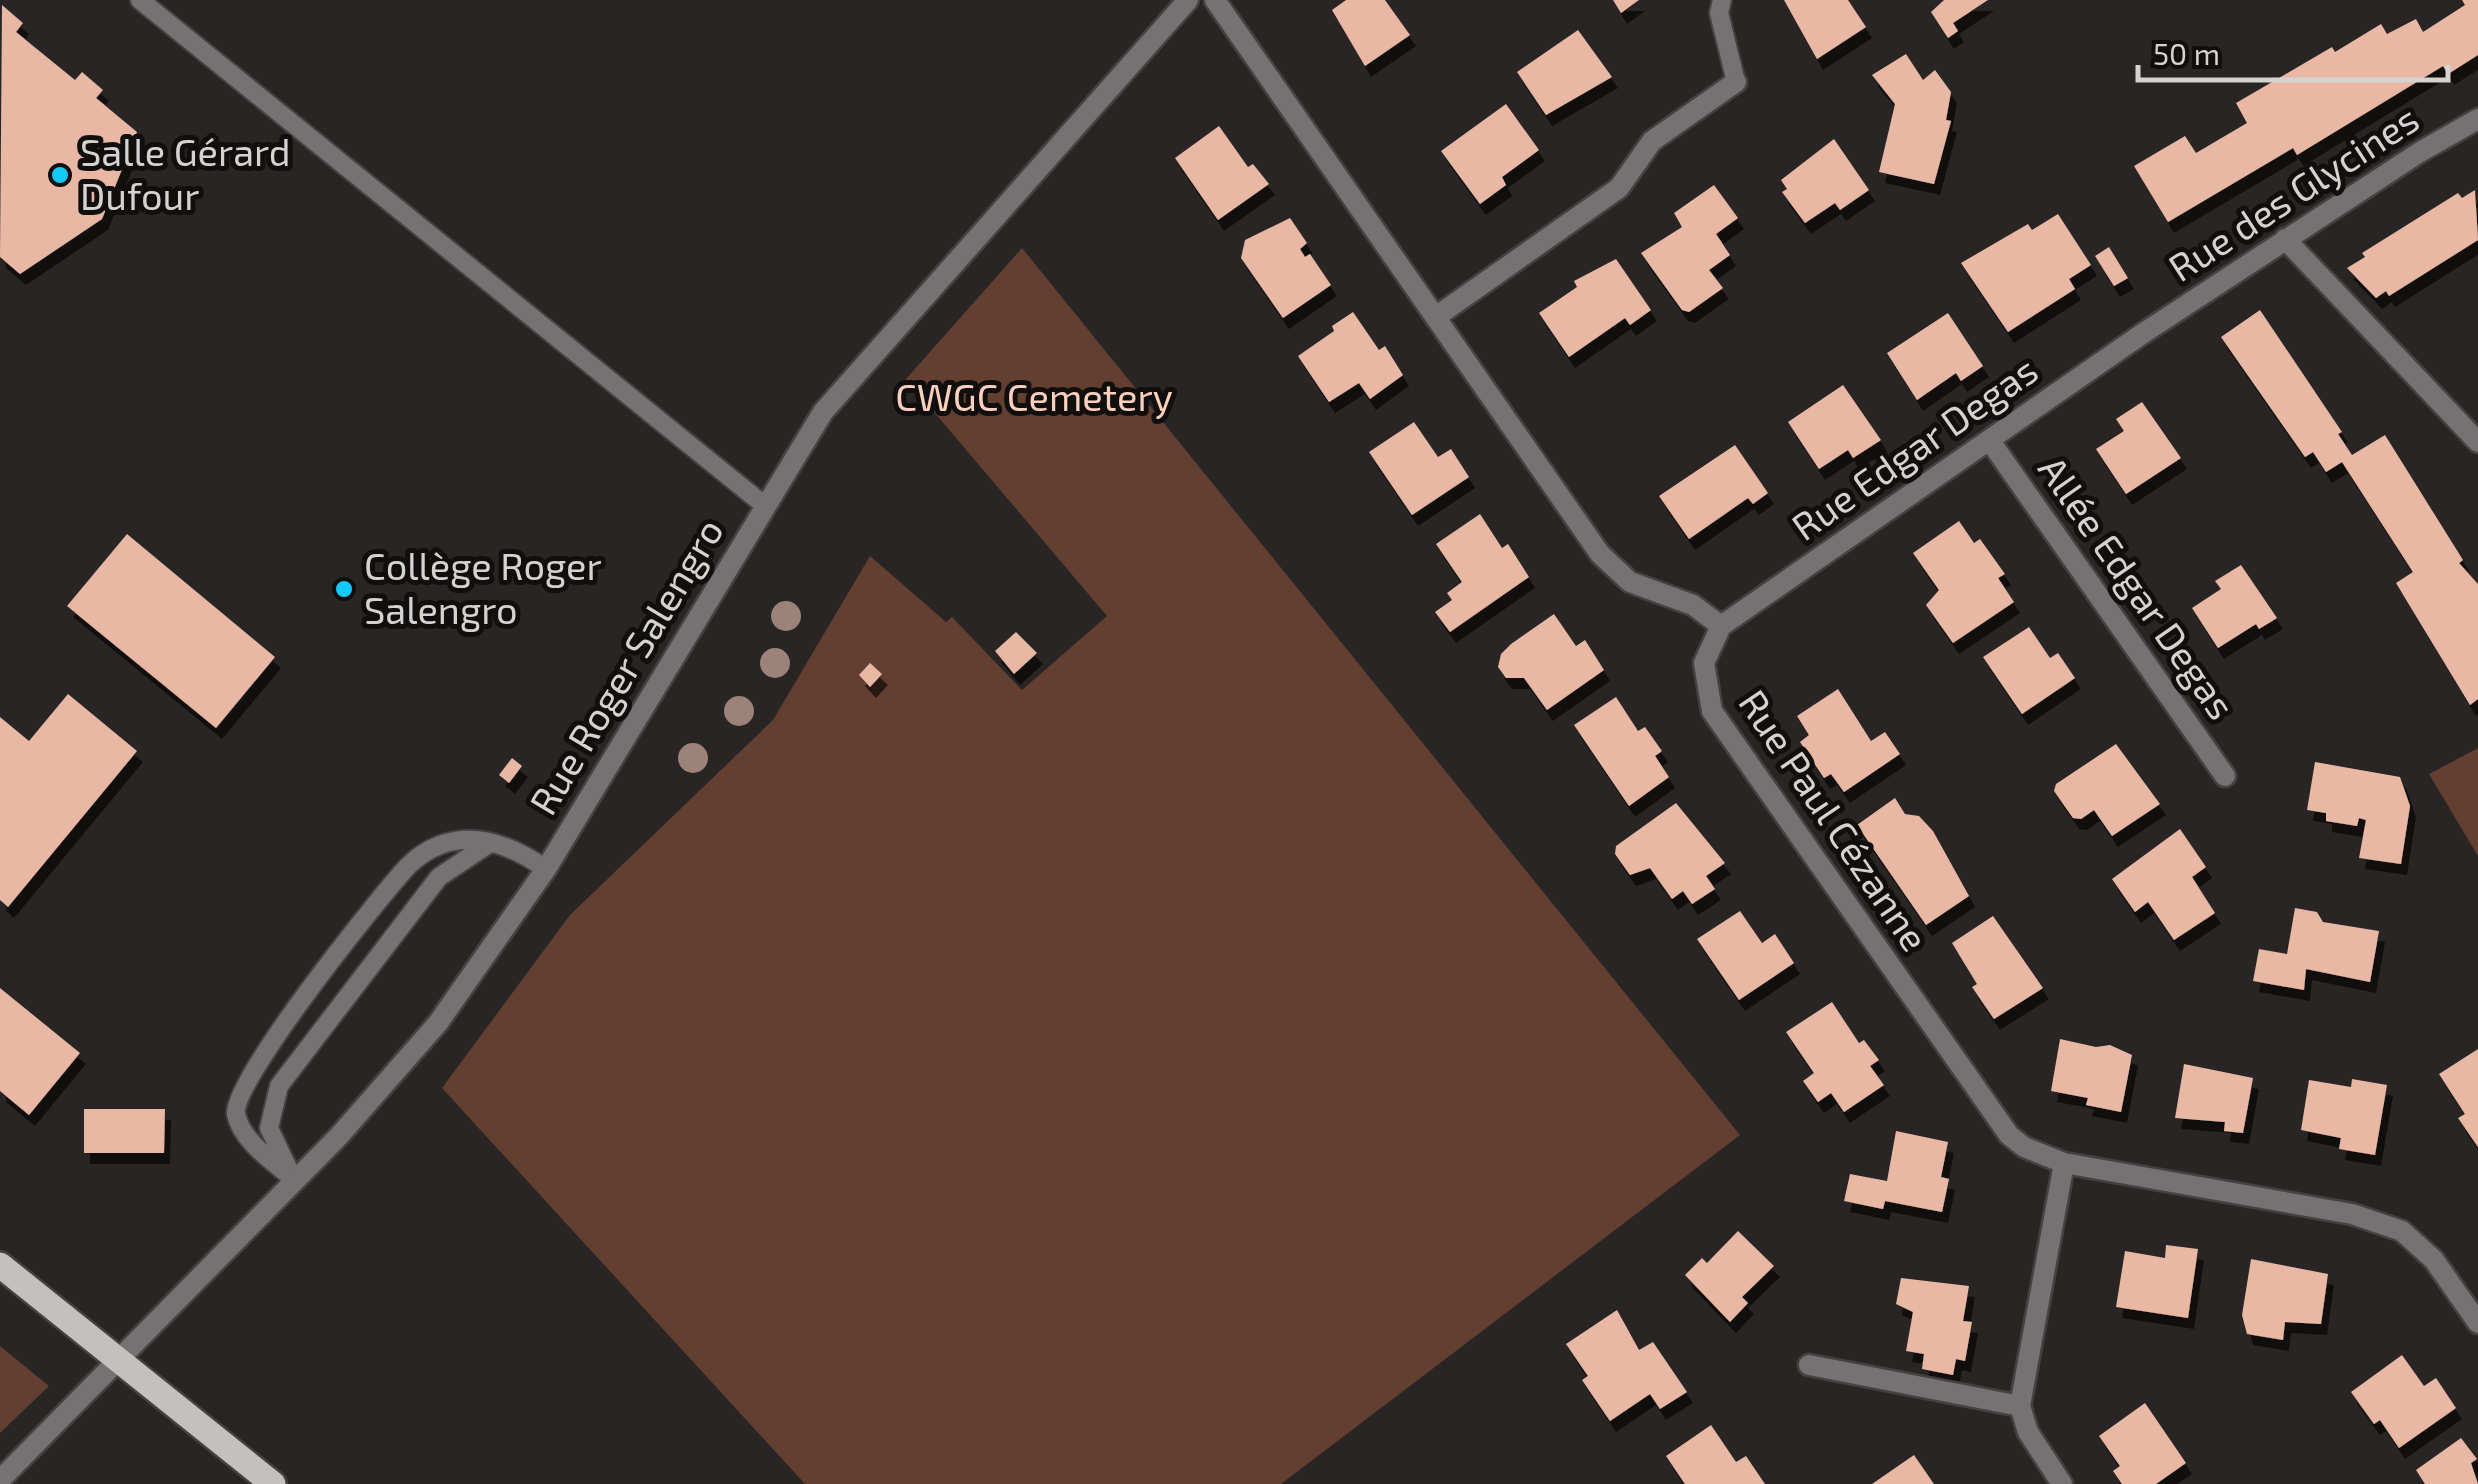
<svg xmlns="http://www.w3.org/2000/svg" width="2478" height="1484" viewBox="0 0 2478 1484" font-family="'Exo 2',sans-serif">
  <defs>
    <filter id="shadow"><feDropShadow dx="6" dy="11" stdDeviation="0" flood-color="#0009"/></filter>
  </defs>
  <rect width="100%" height="100%" fill="#282524"/>
  <!-- green -->
  <path fill="#623f30" d="M1022,248L1740,1135L1281,1484H805L442,1088L570,915L773,720L870,556L946,622L952,617L1022,690L1107,616L906,379Z
    M2478,748V856L2429,774Z
    M0,1346L49,1386L0,1433Z"/>
  <!-- building -->
  <path fill="#e9b8a5" filter="url(#shadow)" d="M1346,0H1385L1410,35L1365,66L1332,10Z
    M1613,0H1639L1621,13Z
    M1784,0H1848L1866,27L1817,59Z
    M1944,0H1988L1953,23L1958,31L1948,38L1931,12Z
    M2462,0H2478V55L2448,74L2443,66L2297,155L2293,148L2168,222L2134,166L2185,136L2196,153L2247,123L2236,103L2332,47L2335,52L2381,24L2387,34L2416,19L2423,32L2465,5Z
    M2,5L23,23L16,32L75,80L82,72L103,90L96,98L137,132L102,219L20,274L0,257Z
    M1578,30L1612,77L1546,115L1517,72Z
    M1906,54L1923,80L1935,70L1951,92L1946,120L1951,121L1934,184L1879,172L1895,104L1872,75Z
    M1506,104L1539,150L1502,177L1506,185L1480,204L1441,151Z
    M1219,126L1248,167L1253,164L1269,184L1218,220L1175,158Z
    M1834,139L1869,190L1840,210L1835,203L1805,223L1782,192L1787,189L1781,180Z
    M1714,185L1738,218L1716,234L1730,255L1709,270L1723,288L1689,312L1682,310L1641,253L1682,227L1674,213Z
    M2475,190L2478,240L2389,296L2386,291L2376,298L2347,268L2365,257L2362,253L2458,193L2462,198Z
    M2058,214L2091,265L2069,279L2075,289L2008,332L1961,263L2028,224L2032,230Z
    M1290,218L1307,243L1300,249L1305,257L1310,254L1331,285L1283,318L1241,258L1245,240Z
    M2109,247L2128,278L2114,286L2095,256Z
    M1616,259L1651,310L1630,325L1625,318L1569,357L1539,313L1577,287L1574,281Z
    M2260,310L2342,432L2338,434L2352,455L2385,435L2463,560L2459,563L2478,584V699L2470,705L2396,583L2413,572L2342,462L2326,472L2313,452L2305,457L2221,337Z
    M1353,312L1379,350L1385,346L1403,375L1370,399L1359,383L1329,402L1298,356L1334,331L1332,326Z
    M1948,313L1983,366L1961,381L1956,373L1917,400L1887,353Z
    M1843,385L1881,440L1853,458L1848,450L1819,469L1788,422Z
    M2142,402L2181,458L2126,494L2096,449L2124,431L2116,419Z
    M1414,422L1438,457L1451,449L1469,477L1412,515L1369,452Z
    M1735,445L1768,493L1753,504L1748,498L1689,539L1659,496Z
    M1480,514L1502,548L1508,544L1529,577L1450,632L1435,612L1452,600L1447,593L1462,582L1436,544Z
    M1959,521L1974,543L1980,539L2005,574L1998,578L2014,602L1953,643L1926,605L1939,590L1913,553Z
    M127,534L275,657L216,728L67,606Z
    M2241,565L2277,618L2259,629L2256,624L2218,648L2192,608L2221,589L2215,581Z
    M1554,614L1576,646L1585,640L1604,670L1547,710L1524,678H1506L1498,667L1501,654L1511,644Z
    M2029,627L2050,658L2058,653L2075,678L2022,714L1983,657Z
    M1016,632L1037,653L1014,674L995,651Z
    M870,663L882,674L870,687L859,675Z
    M1838,689L1871,741L1885,732L1900,754L1844,792L1831,774L1824,778L1800,742L1809,735L1797,716Z
    M68,694L137,751L8,907L0,900V717L29,741Z
    M1616,697L1638,731L1645,727L1662,751L1655,756L1669,777L1629,806L1574,725Z
    M2116,744L2160,804L2112,836L2094,810L2081,819L2073,818L2054,791L2056,784Z
    M512,758L522,766L509,783L499,775Z
    M2315,762L2400,777L2410,806L2401,864L2359,858L2366,820L2359,818L2357,826L2326,821V813L2307,810Z
    M1895,798L1905,814L1919,816L1933,831L1969,896L1926,925L1857,825Z
    M1676,803L1725,863L1706,876L1715,889L1692,904L1683,891L1672,899L1650,868L1630,875L1615,854L1616,846Z
    M2180,829L2206,867L2192,877L2215,913L2174,940L2148,902L2135,912L2112,879Z
    M2295,908L2317,912L2323,922L2379,931L2370,982L2306,969L2304,990L2253,981L2259,949L2287,954Z
    M1740,911L1762,943L1775,934L1794,963L1739,1000L1697,939Z
    M1993,916L2043,988L1994,1019L1972,987L1977,984L1952,943Z
    M0,988L80,1053L29,1115L0,1091Z
    M1832,1002L1859,1043L1864,1040L1879,1060L1870,1066L1884,1085L1844,1112L1831,1093L1818,1102L1803,1081L1814,1073L1786,1032Z
    M2060,1039L2096,1047L2110,1045L2132,1055L2121,1112L2086,1105L2088,1098L2051,1091Z
    M2478,1049V1147L2458,1118L2465,1114L2439,1074Z
    M2184,1064L2253,1078L2243,1133L2224,1131L2225,1122L2175,1118Z
    M2352,1079L2387,1085L2375,1155L2339,1149L2341,1138L2301,1130L2309,1080L2351,1087Z
    M84,1109H165L164,1153H84Z
    M1896,1131L1948,1142L1941,1177L1949,1179L1942,1212L1885,1201L1883,1209L1844,1201L1850,1174L1887,1181Z
    M1738,1231L1774,1266L1742,1297L1748,1303L1730,1322L1685,1275L1702,1258L1707,1263Z
    M2166,1245L2198,1249L2188,1318L2116,1307L2125,1251L2165,1258Z
    M2251,1259L2328,1274L2321,1324L2285,1322L2283,1340L2247,1334L2242,1315Z
    M1901,1278L1969,1286L1963,1321L1972,1322L1965,1361L1956,1359L1953,1375L1922,1369L1924,1354L1906,1351L1913,1312L1896,1304Z
    M1617,1310L1639,1350L1653,1342L1687,1392L1660,1409L1650,1394L1610,1421L1582,1380L1588,1376L1566,1344Z
    M2402,1355L2424,1386L2436,1378L2456,1408L2399,1448L2380,1420L2374,1424L2351,1392Z
    M2145,1403L2186,1463L2156,1484H2122L2113,1471L2120,1466L2099,1436Z
    M1711,1425L1736,1462L1746,1456L1765,1484H1685L1666,1456Z
    M2461,1438L2477,1459L2471,1463L2478,1484H2425L2416,1470Z
    M1914,1455L1934,1484H1872Z"/>
  <g fill="none" stroke-linecap="round" stroke-linejoin="round">
    <defs>
      <path id="lane" d="M140,0L764,505
        M1722,0L1719,13L1736,82
        M288,1168L269,1128L279,1086L439,877L490,843
        M296,1181C276,1164 241,1141 236,1114C231,1082 379,897 408,866C417,857 427,850 440,845C477,831 516,848 546,869"/>
      <path id="street" d="M1215,0L1600,554L1630,582L1693,605L1721,626L1704,663L1712,711L2009,1135L2024,1147L2064,1163L2352,1214L2402,1231L2434,1260L2478,1323
        M2285,239L2478,442
        M1437,316L1619,188L1652,141L1736,82
        M1990,441L2225,776
        M1721,626L2142,334L2420,152L2478,119
        M1809,1365L2020,1406
        M0,1480L339,1136L438,1023L546,869L823,412L1188,0
        M2062,1484L2028,1432L2020,1406L2064,1163"/>
      <path id="primary" d="M0,1265L273,1484"/>
    </defs>
    <!-- lane casing -->
    <use href="#lane" stroke="#444140" stroke-width="22"/>
    <!-- street casing -->
    <use href="#street" stroke="#444140" stroke-width="25"/>
    <!-- primary casing -->
    <use href="#primary" stroke="#444140" stroke-width="30"/>
    <!-- lane -->
    <use href="#lane" stroke="#747272" stroke-width="18"/>
    <!-- street -->
    <use href="#street" stroke="#747272" stroke-width="20"/>
    <!-- primary -->
    <use href="#primary" stroke="#c3c0be" stroke-width="25"/>
  </g>
  <!-- trees -->
  <g fill="#9c8278">
    <circle cx="786" cy="616" r="15"/>
    <circle cx="775" cy="663" r="15"/>
    <circle cx="739" cy="711" r="15"/>
    <circle cx="693" cy="758" r="15"/>
  </g>
  <!-- markers -->
  <g fill="#11cafa" stroke="#100f0e" stroke-width="4">
    <circle cx="60" cy="175" r="10"/>
    <circle cx="344" cy="589" r="10"/>
  </g>
  <g text-anchor="middle" stroke-width="10" stroke-linejoin="round" paint-order="stroke">
    <!-- poi labels -->
    <g font-size="38" fill="#d5d3d2" stroke="#100f0e" text-anchor="start">
      <text x="80" y="166">Salle Gérard<tspan x="80" dy="44">Dufour</tspan></text>
      <text x="364" y="580">Collège Roger<tspan x="364" dy="44">Salengro</tspan></text>
    </g>
    <!-- street labels -->
    <g font-size="38" fill="#d5d3d2" stroke="#100f0e">
      <text transform="translate(2294 194) rotate(-33)" y="13">Rue des Glycines</text>
      <text transform="translate(1915 449) rotate(-35)" y="13">Rue Edgar Degas</text>
      <text transform="translate(2136 588) rotate(55)" y="13">Allée Edgar Degas</text>
      <text transform="translate(627 667) rotate(-59)" y="13">Rue Roger Salengro</text>
      <text transform="translate(1833 821) rotate(56)" y="13">Rue Paul Cézanne</text>
    </g>
    <!-- park labels -->
    <g font-size="38" fill="#fbcfbd" stroke="#100f0e">
      <text x="1034" y="411">CWGC Cemetery</text>
    </g>
  </g>
  <!-- scale -->
  <path d="M2138 65v15h310v-15" fill="none" stroke="#d5d3d2" stroke-width="5"/>
  <text x="2153" y="65" font-size="30" fill="#d5d3d2" stroke="#100f0e" stroke-width="8" paint-order="stroke">50 m</text>
</svg>
